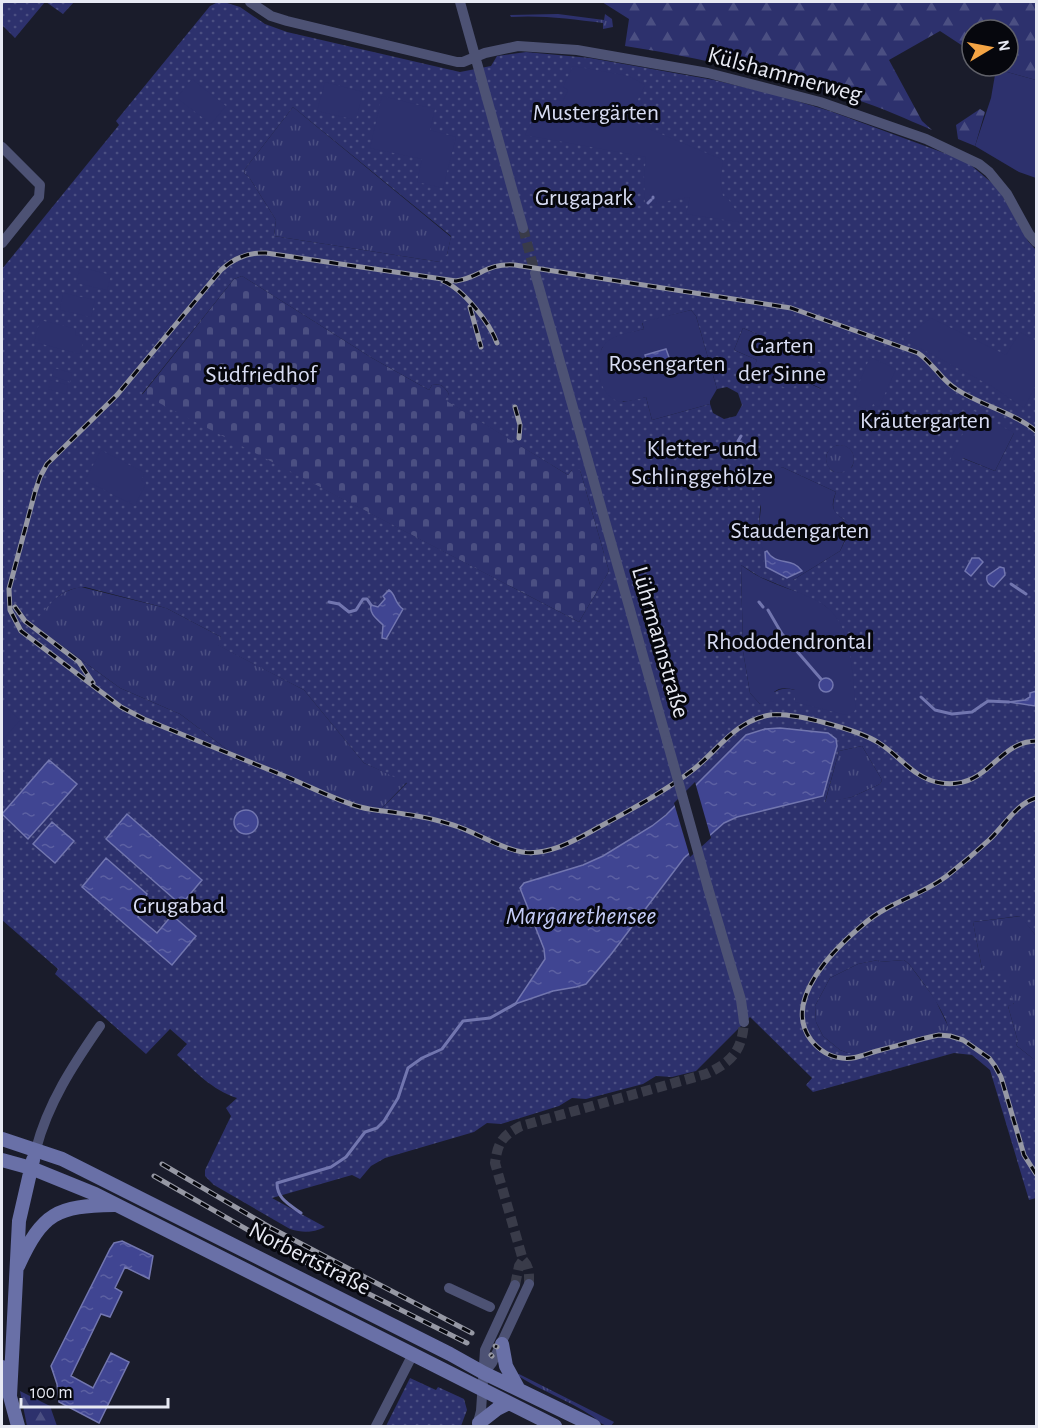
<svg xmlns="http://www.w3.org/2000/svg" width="1038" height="1428" viewBox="0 0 1038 1428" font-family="'Alegreya Sans',sans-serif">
  <defs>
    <pattern id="grass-tufts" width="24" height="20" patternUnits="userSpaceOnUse" patternTransform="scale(1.5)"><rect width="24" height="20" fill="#2d316d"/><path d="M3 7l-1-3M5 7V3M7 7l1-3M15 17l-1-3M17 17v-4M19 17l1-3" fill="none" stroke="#4b4f82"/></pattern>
    <pattern id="forest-firs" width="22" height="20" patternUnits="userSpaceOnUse" patternTransform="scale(1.5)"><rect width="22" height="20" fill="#2d316d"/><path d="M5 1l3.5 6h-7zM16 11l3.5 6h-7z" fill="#4b4f82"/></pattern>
    <pattern id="cemetery-stones" width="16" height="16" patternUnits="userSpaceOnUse" patternTransform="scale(1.5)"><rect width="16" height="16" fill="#2d316d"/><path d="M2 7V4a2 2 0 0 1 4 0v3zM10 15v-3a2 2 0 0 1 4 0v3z" fill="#4b4f82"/></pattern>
    <pattern id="park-dots" width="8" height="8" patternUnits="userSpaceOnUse" patternTransform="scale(1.5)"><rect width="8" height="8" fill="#2d316d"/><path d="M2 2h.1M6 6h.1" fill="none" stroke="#4b4f82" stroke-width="1.8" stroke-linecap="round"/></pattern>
    <pattern id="water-ripples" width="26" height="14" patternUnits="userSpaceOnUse" patternTransform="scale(1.5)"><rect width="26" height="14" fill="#404592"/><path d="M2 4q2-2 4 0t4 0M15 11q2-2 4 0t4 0" fill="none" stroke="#5c60a2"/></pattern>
  </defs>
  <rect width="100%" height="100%" fill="#1a1c2b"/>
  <!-- grass -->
  <path fill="url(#grass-tufts)" d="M558,14L604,20L605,14L612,19L613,27L603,29V23C572,19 542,15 511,17L510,15Z
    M293,107L451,237L447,255L440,262L274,236L276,220L249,177L244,173L245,169Z
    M826 459a14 14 0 1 1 28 0a14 14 0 1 1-28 0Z
    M81,587L166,608L221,637L218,645L304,690L364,763L407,782L380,810L361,807L229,751L180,714L120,688L32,624C48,606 55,592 81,587Z
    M862,746L882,780L880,784L852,797L825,803L839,751Z
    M1021,916L1036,936V1061L1017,1046L1016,1043L1018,1042L1008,1006L1014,1004L982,969L973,922Z
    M878,960L879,962L904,960L909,964L935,999L948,1026L950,1031L948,1035H939L873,1053H848L840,1050L823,1036L816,1022L815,1006L830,978L858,964Z
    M519,1374L614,1422L611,1426C602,1426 599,1421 592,1416C568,1400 541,1391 517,1375Z"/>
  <!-- forest -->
  <path fill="url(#forest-firs)" d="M602,2H1036V80L996,69L992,66H1008V30H972V52L940,31L889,60L922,121L932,130C906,119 881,107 854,99C779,76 702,58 625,46L629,19Z
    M980,109L985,112L975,146L958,139L956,125Z
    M20,1391L50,1406L57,1426H27Z"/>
  <!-- cemetery -->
  <path fill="url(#cemetery-stones)" d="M242,276L372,358L429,390L432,385C441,383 444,386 449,394L446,400L568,475L572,470H580L609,571L579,622L142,395L234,279Z"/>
  <!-- park -->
  <path fill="url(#park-dots)" fill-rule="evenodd" d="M2,2H45L15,38L2,25Z
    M46,2H74L63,14Z
    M224,2L240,7L265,24L287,32L460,72L491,66L497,56L526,52L590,58L714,80L777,95L830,111L966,161L998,188L1028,241L1036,250V936L1020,916L973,922L982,969L1004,973L1014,1005L1008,1006L1018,1042L1016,1043L1017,1046L1036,1061V1198L1029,1200L990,1070L972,1055L954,1053L813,1092L806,1085L812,1078L750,1017L696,1071L672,1077L656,1076L643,1084L586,1099L572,1098L559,1106L501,1124L487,1123L474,1132L385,1158L371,1166L360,1179L352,1175L272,1198L325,1227C312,1233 303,1233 290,1229L214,1185L205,1176V1170L231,1116L226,1108L237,1098C212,1090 196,1072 177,1055L187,1044L170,1029L146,1054L55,974L58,969L2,920V269L119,125L116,121L210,6L216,3ZM293,107L451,236L447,255L442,254L440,262L274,236L276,220L249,177L244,173L245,169ZM242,276L372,358L429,390L432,385C441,383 444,386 449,394L445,400L568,475L572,470H580L609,571L579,622L142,394L234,279ZM691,310L696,316L717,389L727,387L738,393L742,405L736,416L724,419L713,413L710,404L652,420L646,397L623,402L599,366L602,348L616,337L644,329L642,323ZM743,328L764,337L813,345L808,358L821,389L800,379L752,372L757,360L734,350ZM1014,433L995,471L962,458ZM838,445C851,445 857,455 852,467L841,473L832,471C822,461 825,449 838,445ZM782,467L836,492C826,521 845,512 851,529L840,551L793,580L791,579L762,539L759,526L761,495ZM741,565L760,577L794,591L825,606L836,618L845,636L795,690C778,686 772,693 760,704L750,693L743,651ZM85,587L166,608L221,637L217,645L304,690L364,763L407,783L380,810L361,807L229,751L180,714L120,688L33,625C48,606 59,588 85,587ZM837,746L823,796L737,817L724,823L684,858L612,953L586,983L553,991L516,1003L545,960L544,949L583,865L603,856L652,826L680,802ZM862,746L882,780L880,784L852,797L825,802L839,751ZM878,960L879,962L904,960L909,964C919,977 953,1020 948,1035H939L873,1053H848L840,1050L823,1036L816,1022L815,1006L830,978L858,964Z
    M410,1378L436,1390L438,1387L464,1399L467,1410L461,1426H386Z"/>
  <!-- garden -->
  <path fill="#2d316d" d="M573,66L629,76L645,85L628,120L723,160L720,181L723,196H726L745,223L686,214L690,197L645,205L644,176L646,157L525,135L532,121L533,99L563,101L568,90L563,87Z
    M996,69L1036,80V178L1019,172L975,146L991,98Z
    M192,79L226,106L211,124L178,99V96Z
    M325,82L363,92L356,120L317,111Z
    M382,96L435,109L430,130L456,137L443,188L417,182L422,159L370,148Z
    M80,267L111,275L107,290L76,283Z
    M63,293L95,300L91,317L60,310Z
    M691,310L696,316L717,389L710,401V404L652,420L646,397C638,399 626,403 618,401C597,395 591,354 608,341C617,334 633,332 644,329L642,322Z
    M931,318L1006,355L1020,332L1036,341V385L1024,408L993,387L903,339Z
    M40,320L76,329L75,335L84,337L80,354L34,342Z
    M743,328L764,337L768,331L776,328L813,345L808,358L831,369L822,389L801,379L797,385L788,389L751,372L757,360L734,350Z
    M870,357L896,369L879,407L873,404L870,411L856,405L859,397L854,395Z
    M54,368L72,373L70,382L52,376Z
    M50,380L68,385L66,394L48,389Z
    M974,411L1014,433L995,471L963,458L960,464L950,460Z
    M101,450L145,473L141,480L146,483L135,506L85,480Z
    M782,467L836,492C827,514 839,513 851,526L840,551L793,580H788L765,568L759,526L761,507L757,497L761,495L755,487Z
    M2,472L9,487L2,518Z
    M741,565C747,569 754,574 760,577C781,588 804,592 824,605C853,624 852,677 856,708L854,712L846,715L795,702V690C787,688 780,687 774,692V701L760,704L750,693L743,651Z
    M5,706L20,720L2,741V710Z"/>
  <!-- water -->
  <path fill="url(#water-ripples)" stroke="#7276af" stroke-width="1.5" d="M666,349L670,360L648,366L645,355Z
    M767,551C775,566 793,557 802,571L787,578L766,567L765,552Z
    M972,558H979L983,562L971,576L965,571Z
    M1000,567L1004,568L1005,575L994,587C988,585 986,582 987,576Z
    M389,590C396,594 394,603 403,609L386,639L382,638L383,625C377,619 369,614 371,605L378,607L385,599L383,596Z
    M819 685a7 7 0 1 1 14 0a7 7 0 1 1-14 0Z
    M1036,691L1035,706L1009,702L1025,700L1030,697V693Z
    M780,728L828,733L836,739L837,746L823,796L737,817L724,823L684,858L612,953L586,984L576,987L553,991L515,1004L545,959L544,949L520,888L524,883L583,865L603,856L652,826L666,815L746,735L765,729Z
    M49,760L77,784L28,839L2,814Z
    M234 822a12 12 0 1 1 24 0a12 12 0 1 1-24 0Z
    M127,814L202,880L181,905L106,839Z
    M52,822L74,841L55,863L33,844Z
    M106,858L147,894L138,917L157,933L172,915L196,936L172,965L82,887Z
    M122,1241L153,1256L149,1279L125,1267L115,1288L122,1292L110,1317L101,1314L71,1376L93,1388L111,1353L129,1362L99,1423L59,1402L57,1384L51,1366L110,1249L114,1243Z"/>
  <!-- pier -->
  <path fill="#1a1c2b" d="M695,782L711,838L690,857L674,803Z"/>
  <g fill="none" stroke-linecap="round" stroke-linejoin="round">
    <!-- stream -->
    <path stroke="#7276af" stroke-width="3" d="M653,198V197
      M648,203L651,200
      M741,436L738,441L746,446
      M1011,584L1026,594
      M329,602L339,604L349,612L356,610L363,599H367L371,605
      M759,602L763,607
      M768,610L782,634L821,679
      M921,697L935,710L952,714L972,712L988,701L1009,702
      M301,1213C289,1204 277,1199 277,1183L331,1167L346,1157L365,1132L377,1128L384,1121L398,1098L408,1068L422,1058L442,1049L463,1021L490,1018L515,1004"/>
    <!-- street-tunnel -->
    <path stroke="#393b49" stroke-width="10" stroke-dasharray="10 5" stroke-linecap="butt" d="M523,228L535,273
      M529,1284C529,1275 530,1267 523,1260L495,1163C498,1142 502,1136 521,1126L706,1074C732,1062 742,1051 744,1022
      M515,1285L519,1266L523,1260"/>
    <!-- street -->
    <path stroke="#4d5274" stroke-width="10" d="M250,2L271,16L287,21L457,62H463L485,53L518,46L577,50L708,73L820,102L926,139L979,164L989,172L1007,194L1029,234L1036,242
      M460,2L523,228
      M2,147L40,185L39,197L2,243
      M535,273L667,741
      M708,888L741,1000L744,1022
      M36,1149C48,1103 73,1065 100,1026
      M449,1288L490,1307
      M484,1373L492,1363L529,1284
      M376,1426L413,1354
      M477,1426L481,1411L485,1350L515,1285"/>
    <!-- secondary -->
    <path stroke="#6970a7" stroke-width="14" d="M2,1139L62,1159L450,1354L484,1373L594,1426
      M2,1160L31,1168L95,1194L555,1426
      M18,1266C43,1212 57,1206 114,1205
      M502,1344L506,1366L518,1388
      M2,1367L18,1426
      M10,1396L19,1221L33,1160
      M479,1423L497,1409L509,1403"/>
    <defs>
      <path id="rail" d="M443,281C463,289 490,323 497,343
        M470,307L481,347
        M515,407L520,425L519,438
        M1036,431C1013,412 982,406 956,389C941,380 933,363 918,353L791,308L515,265C486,263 481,277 456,281L266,253C248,252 234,258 221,270L117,395L47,464L40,477L35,492L9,589L10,610L21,631L121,707L144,719C192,738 239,758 287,777C311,787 335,800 360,807C375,811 390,811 404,814C421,816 437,820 453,825C476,832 498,848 522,852C546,856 572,842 592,831C626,812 663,793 694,769C719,749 735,721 770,715C793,712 859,730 879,743C900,756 914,779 941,783C989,790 996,742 1036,741
        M15,607L25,621L79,662L93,683
        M1036,798C1016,804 1005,825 989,840C976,852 962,864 948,875C923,895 889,902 865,923C836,947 781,1000 811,1040C819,1050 829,1057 842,1058C854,1060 866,1054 877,1051C898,1046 918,1039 939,1035L950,1036L963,1040L989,1058L995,1066L1001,1077L1024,1155L1036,1174
        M162,1164L271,1228L472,1333
        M154,1176L293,1256L467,1343
        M495,1346L497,1347
        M491,1355L492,1356"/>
    </defs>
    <!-- rail casing -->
    <use href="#rail" stroke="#9698a4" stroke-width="5"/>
    <!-- rail -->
    <use href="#rail" stroke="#06070d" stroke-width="3" stroke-dasharray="9" stroke-linecap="butt"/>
    <!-- street-bridge -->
    <path stroke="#4d5274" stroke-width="10" d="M667,741L708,888"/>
  </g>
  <g text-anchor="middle" stroke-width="6" stroke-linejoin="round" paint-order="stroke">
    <!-- street labels -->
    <g font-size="24" fill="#e7e9f3" stroke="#06070d">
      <text transform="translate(785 74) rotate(15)" y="8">Külshammerweg</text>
      <text transform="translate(661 642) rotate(74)" y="8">Lührmannstraße</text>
      <text transform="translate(310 1258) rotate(27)" y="8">Norbertstraße</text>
    </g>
    <!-- park labels -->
    <g font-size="24" fill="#d9ddf4" stroke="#06070d">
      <text x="596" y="120">Mustergärten</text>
      <text x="584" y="205">Grugapark</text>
      <text x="782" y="353">Garten<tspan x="782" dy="28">der Sinne</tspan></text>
      <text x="667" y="371">Rosengarten</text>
      <text x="261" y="382">Südfriedhof</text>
      <text x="925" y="428">Kräutergarten</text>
      <text x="702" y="456">Kletter- und<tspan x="702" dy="28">Schlinggehölze</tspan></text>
      <text x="800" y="538">Staudengarten</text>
      <text x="789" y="649">Rhododendrontal</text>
      <text x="179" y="913">Grugabad</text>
    </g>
    <!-- water labels -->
    <g font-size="26" font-style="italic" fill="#c4ccf8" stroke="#06070d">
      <text x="581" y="924">Margarethensee</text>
    </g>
  </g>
  <!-- border -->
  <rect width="1038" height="1428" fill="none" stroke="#e7e9f3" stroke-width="6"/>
  <!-- north arrow -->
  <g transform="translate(990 48) rotate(80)"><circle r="28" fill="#06070d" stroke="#606169" stroke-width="1.5"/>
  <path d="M0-4.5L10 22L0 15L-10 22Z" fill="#f4a444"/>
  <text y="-9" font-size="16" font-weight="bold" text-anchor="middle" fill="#e7e9f3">N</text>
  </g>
  <!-- scale -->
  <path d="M21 1398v9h147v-9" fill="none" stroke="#e7e9f3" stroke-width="3"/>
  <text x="30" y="1398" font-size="18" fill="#e7e9f3" stroke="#06070d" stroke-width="4.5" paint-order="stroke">100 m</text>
</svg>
